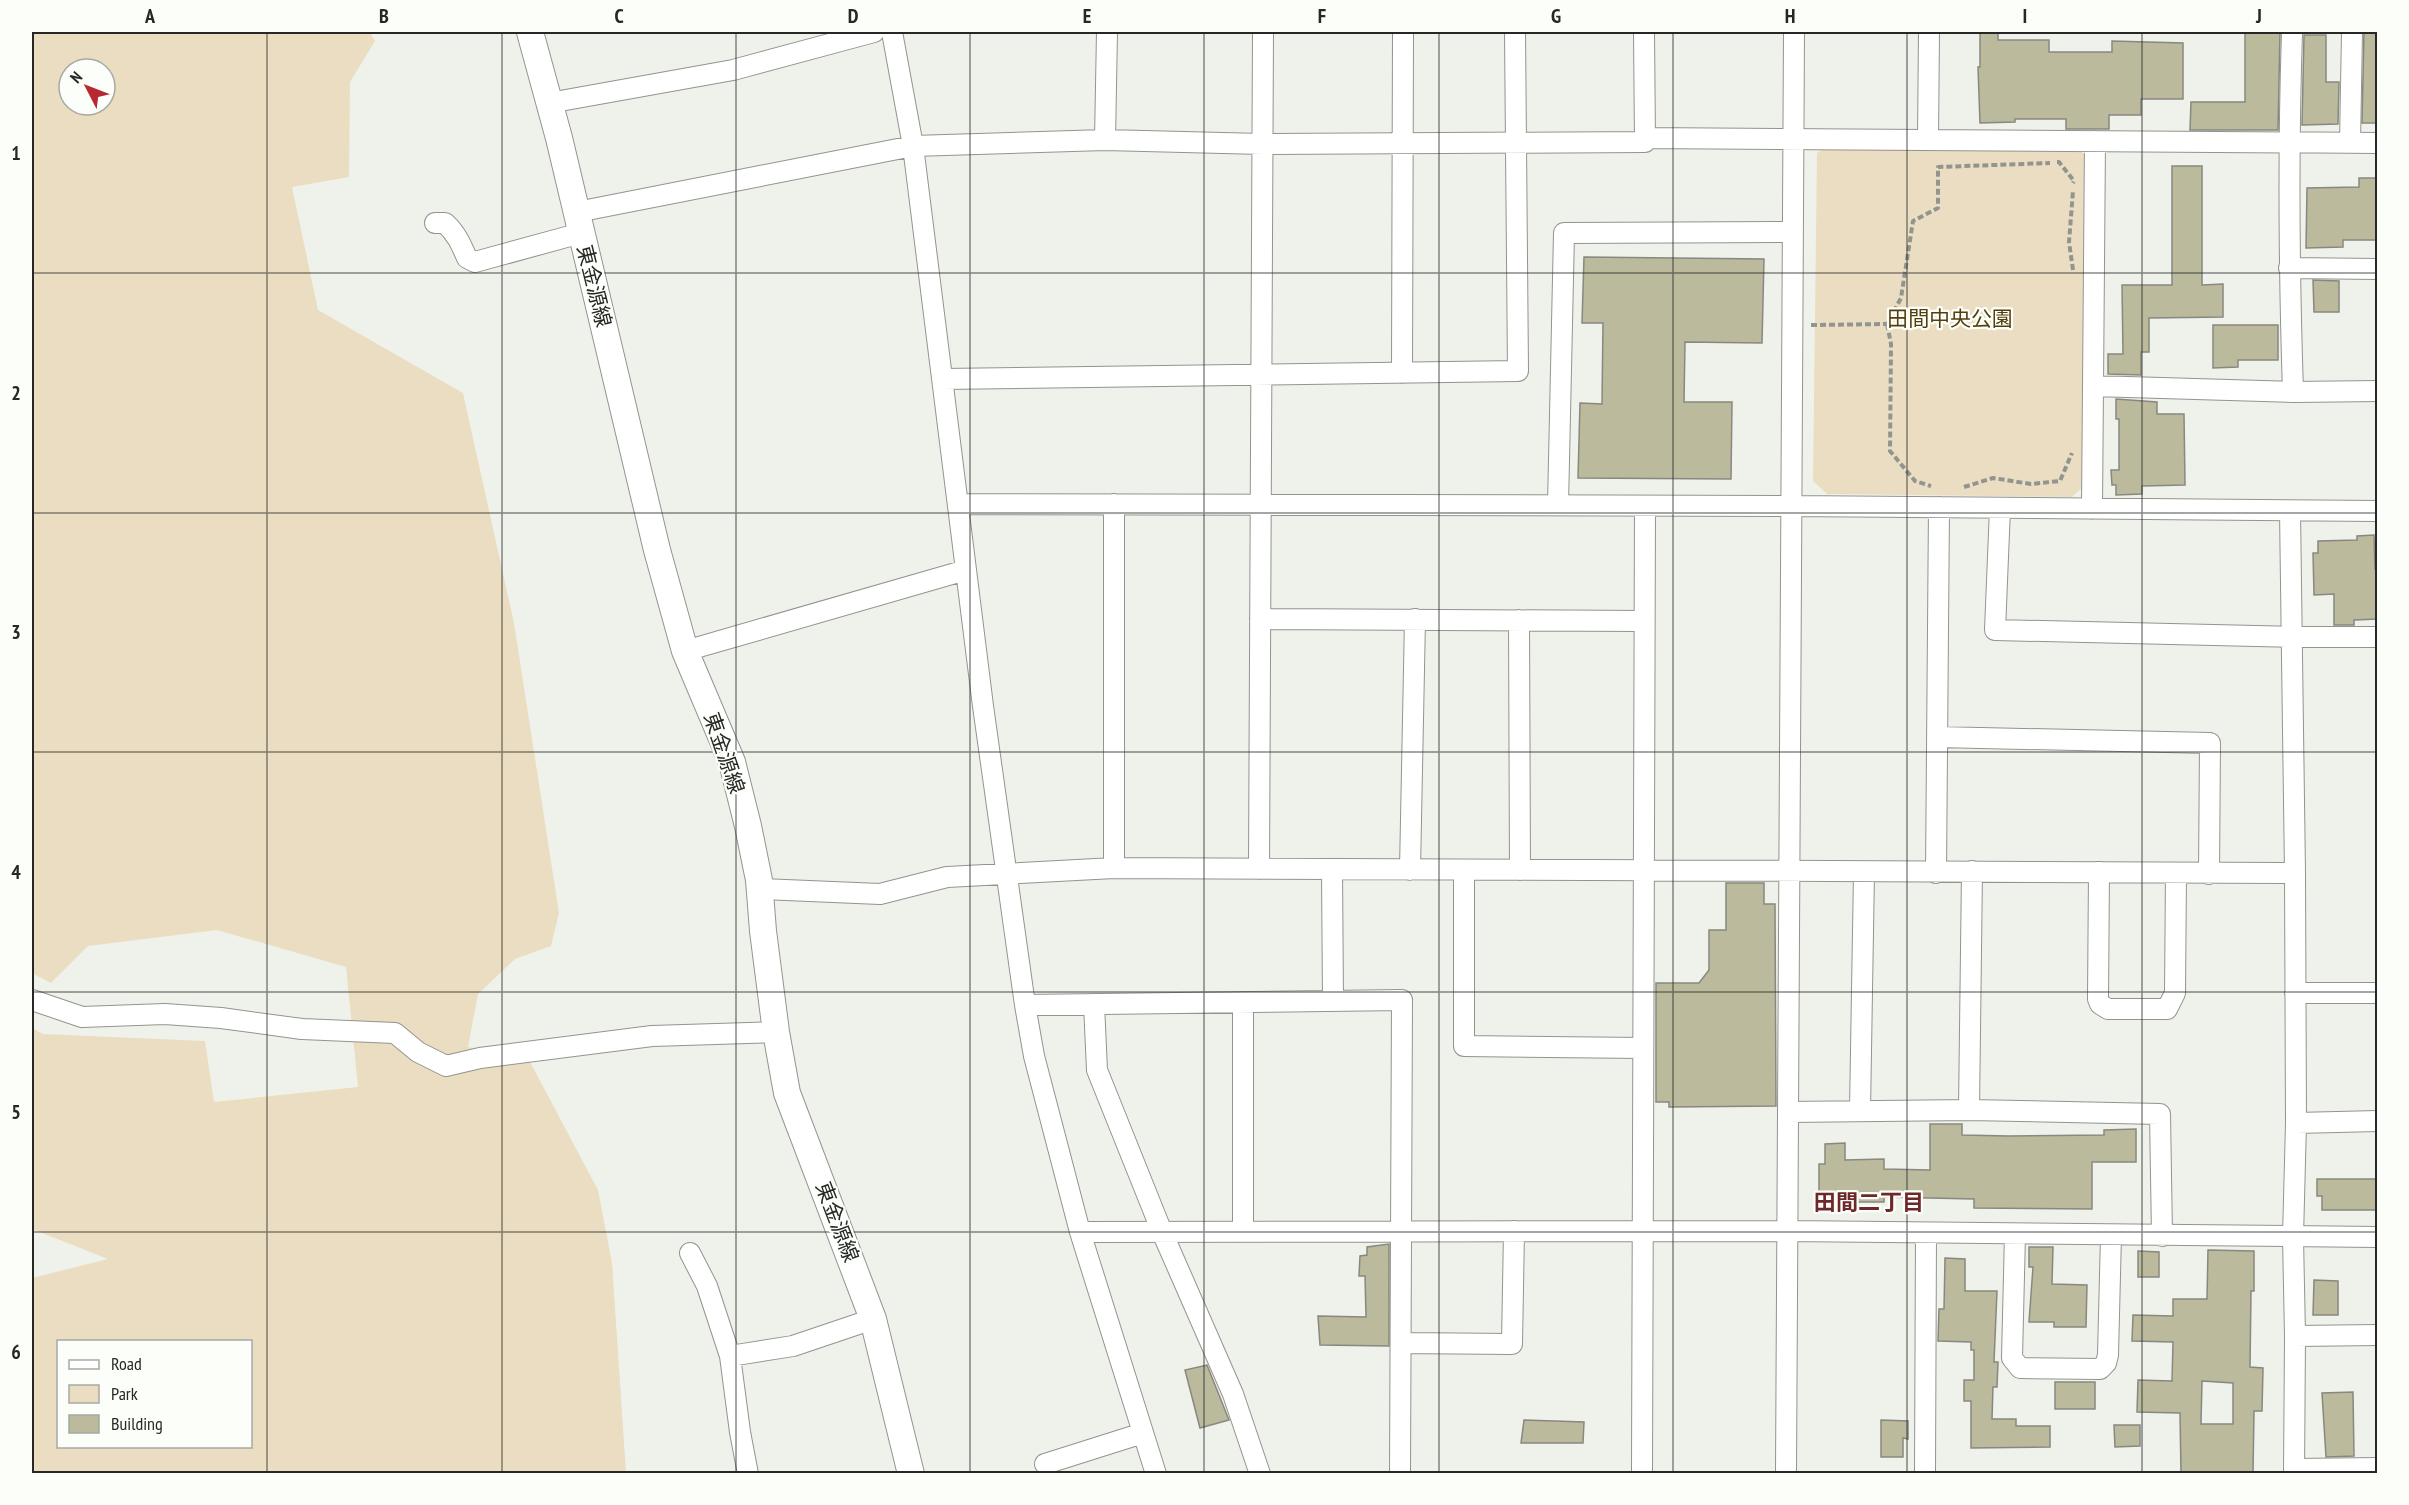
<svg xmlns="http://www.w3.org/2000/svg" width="2409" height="1505" viewBox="0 0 2409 1505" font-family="'PT Sans Narrow','Noto Sans JP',sans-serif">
  <rect width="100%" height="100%" fill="#eef2ea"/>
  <!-- green -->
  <path fill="#ebddc1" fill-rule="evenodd" d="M32,32H370L375,41L350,82L349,177L292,187L318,310L463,393L514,623L559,913L551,946L515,959L478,994L468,1047L529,1060L598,1190L612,1263L626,1473H32V1278L108,1259L32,1229V1028L43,1034L205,1041L214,1102L358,1087L346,967L217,930L88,946L51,983L32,973ZM69,69H105V105H69ZM58,1342H250V1446H58Z
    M2076,146L2086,157L2084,486L2072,497L1827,494L1813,481L1817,153L1825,148Z"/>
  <!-- building -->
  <path fill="#bbba9c" stroke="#888880" stroke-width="1.5" fill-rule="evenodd" d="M1980,32H1998V40H2049V52H2112V41L2183,43V99H2141V115H2109V129H2066V119H2015V122L1980,123L1978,67H1980Z
    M2245,32H2280L2278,130H2190L2191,102H2245Z
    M2364,32H2378V123H2362Z
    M2304,35H2326V82H2339L2338,124L2302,125Z
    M2172,166H2202V285L2223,284V317L2149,318V352H2141V375L2108,374V354H2123L2122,285H2172Z
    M2359,178H2378V240H2343V247L2306,248L2307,188L2359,187Z
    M1584,257L1764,259L1762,343L1685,342L1684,402H1732L1731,479L1578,478L1580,403L1602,404L1603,323H1582Z
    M2313,280L2339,281V312H2314Z
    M2213,325H2278V360H2238V367L2213,368Z
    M2116,399L2157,402V414H2184L2185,485L2142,486V494L2116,495V485H2112L2111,470H2119V419H2116Z
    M2374,535L2375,569H2378V619L2354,620V625H2334V594L2314,595L2313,553H2318V541L2357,540V536Z
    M1726,883H1764V904H1775L1776,1106L1669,1107V1102H1656V983H1699L1709,970V930H1726Z
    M1930,1124H1962V1135L2008,1136L2104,1135V1130L2136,1129V1162H2092V1209L1974,1208V1199L1884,1197V1202H1819V1164H1825V1144L1845,1143V1160L1884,1159V1169L1930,1170Z
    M2317,1179H2378V1210H2322V1196H2317Z
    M1389,1244V1346L1320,1345L1318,1316L1366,1317L1365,1276H1359L1360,1256L1367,1255V1247Z
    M2029,1247H2053L2052,1284L2087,1285L2086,1327H2054V1322H2029L2033,1267H2029Z
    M2208,1250L2254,1251V1291H2251L2250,1367L2263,1368L2262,1411H2254L2253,1473H2181L2180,1413L2137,1412L2138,1380L2172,1381L2173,1342L2132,1341L2133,1315L2173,1316V1299H2207ZM2202,1381L2233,1383V1424H2201Z
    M2138,1251L2159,1252V1277H2138Z
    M1945,1258L1965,1259V1291H1997L1994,1362H1998L1997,1387H1993L1992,1419H2016V1426H2050V1447L1971,1448V1401H1964V1380H1974V1350H1971V1342L1938,1341L1939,1309H1944Z
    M2314,1280L2338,1281V1315H2313Z
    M1207,1365L1229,1420L1200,1428L1185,1370Z
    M2055,1382H2095V1409H2055Z
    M2353,1392L2354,1456L2326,1457L2322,1393Z
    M1524,1420L1584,1422L1583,1443H1521Z
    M1881,1420L1908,1421V1439L1903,1438V1457H1881Z
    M2114,1425H2140V1446L2115,1447Z"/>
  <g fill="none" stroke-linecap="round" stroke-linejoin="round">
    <defs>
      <path id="minor" d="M892,32L913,146L983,706L1025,1005L1034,1056L1080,1232L1156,1474
        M2292,32C2288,152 2289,271 2293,392
        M549,103L733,70L874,32
        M1645,138L2378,143
        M1928,139L1929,32
        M1105,140L1107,32
        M2350,143L2352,32
        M577,212L913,146L1105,140L1262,144L1645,142L1644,32
        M435,223H445C456,233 461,244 467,258L475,262L581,233
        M2289,268L2378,269
        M1402,373L1403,32
        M943,379L1518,371L1515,32
        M2094,386L2293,392L2378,391
        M959,504L1791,506L2378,511
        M1558,505L1564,233L1793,232
        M2000,508L1995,630L2294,637H2378
        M2092,509L2095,141
        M2290,511L2295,873L2296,1123L2293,1237L2295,1336L2294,1474
        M1260,619L1644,621
        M1519,620L1520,870
        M685,651L966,570
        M1937,737L2210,743L2209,874
        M1114,868V504
        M1259,869L1263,32
        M1332,869L1333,1001
        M1410,870L1415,619
        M1464,870V1046L1643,1048
        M2099,872L2098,999L2100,1004L2108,1009H2167L2175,993L2176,873
        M1936,873L1939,507
        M760,889L880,894L947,877L1114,868L2295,873
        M2295,993H2378
        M32,1000L82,1017L165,1014L221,1018L302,1029L395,1033L418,1052L446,1066L480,1058L652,1036L776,1032
        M1094,1004L1097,1070L1162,1232L1233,1394L1260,1474
        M1025,1005L1402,1000L1400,1474
        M1969,1110L1972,871
        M1860,1111L1864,872
        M1788,1112L1969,1110L2160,1114L2162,1236
        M2296,1123L2378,1121
        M1243,1231V1002
        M1080,1232L1787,1231L2378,1237
        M2015,1234L2012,1358L2020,1368L2100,1369L2106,1363L2108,1355L2111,1235
        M690,1253L707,1286L730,1356L740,1432L748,1474
        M2295,1336L2378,1335
        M1402,1343L1512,1344L1514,1231
        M730,1356L793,1346L873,1319
        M1045,1464L1143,1433
        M2294,1469L2378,1468
        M1642,1474L1645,506
        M1786,1474L1794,32
        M1925,1474L1926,1233"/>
      <path id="major" d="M530,32L559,138L657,550L685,651L732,762L748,826L759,880L763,931L776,1032L787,1093L873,1319L911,1474"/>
    </defs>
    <!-- minor casing -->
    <use href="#minor" stroke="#92958e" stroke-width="22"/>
    <!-- major casing -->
    <use href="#major" stroke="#92958e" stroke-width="28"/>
    <!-- path -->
    <path stroke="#92958f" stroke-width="4" stroke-dasharray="6 3" stroke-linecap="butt" d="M2057,162H2059L2074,181L2073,183
      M2073,270L2069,242L2073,191
      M1887,324L1891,344L1890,451L1915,481L1931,486
      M1811,325L1887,324L1901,298L1913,221L1938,208V167L2050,163
      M1964,487L1993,478L2031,484L2060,481L2072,453"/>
    <!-- minor -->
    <use href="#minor" stroke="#fff" stroke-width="20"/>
    <!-- major -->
    <use href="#major" stroke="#fff" stroke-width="26"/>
  </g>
  <!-- grid -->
  <path fill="none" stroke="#272825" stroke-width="1.5" stroke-opacity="0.55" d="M267,32V1474M502,32V1474M736,32V1474M970,32V1474M1204,32V1474M1439,32V1474M1673,32V1474M1907,32V1474M2142,32V1474M32,273H2378M32,513H2378M32,752H2378M32,992H2378M32,1232H2378"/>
  <g text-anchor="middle" stroke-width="4.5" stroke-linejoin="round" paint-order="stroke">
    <!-- street labels -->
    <g font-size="21" fill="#272825" stroke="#fcfff9">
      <text transform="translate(594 286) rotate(76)" y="7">東金源線</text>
      <text transform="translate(724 753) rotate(71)" y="7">東金源線</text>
      <text transform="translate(837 1222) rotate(69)" y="7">東金源線</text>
    </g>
    <!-- park labels -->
    <g font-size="21" fill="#533f0d" stroke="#fcfff9">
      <text x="1950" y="326">田間中央公園</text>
    </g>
    <!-- neighbourhood labels -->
    <g font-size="22" font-weight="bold" fill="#6e2829" stroke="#fcfff9">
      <text x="1869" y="1210">田間二丁目</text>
    </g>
  </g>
  <!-- border -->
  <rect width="2409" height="1505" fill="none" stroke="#fcfff9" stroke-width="66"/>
  <!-- legend -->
  <rect x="57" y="1340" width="195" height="108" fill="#fcfff9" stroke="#a7a9a4" stroke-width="1.5"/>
  <rect x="69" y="1360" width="30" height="9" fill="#ffffff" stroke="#a7a9a4" stroke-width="1.5"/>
  <text x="111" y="1370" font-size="18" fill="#272825">Road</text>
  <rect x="69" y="1385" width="30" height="18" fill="#ebddc1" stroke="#a7a9a4" stroke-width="1.5"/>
  <text x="111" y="1400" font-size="18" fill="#272825">Park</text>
  <rect x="69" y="1415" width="30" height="18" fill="#bbba9c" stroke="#a7a9a4" stroke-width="1.5"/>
  <text x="111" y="1430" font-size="18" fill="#272825">Building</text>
  <!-- north arrow -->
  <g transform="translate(87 87) rotate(312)"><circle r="28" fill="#fcfff9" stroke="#a7a9a4" stroke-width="1.5"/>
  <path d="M0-4.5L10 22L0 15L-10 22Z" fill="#b82833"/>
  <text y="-9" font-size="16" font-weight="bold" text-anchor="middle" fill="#272825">N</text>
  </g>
  <rect x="33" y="33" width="2343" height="1439" fill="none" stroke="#272825" stroke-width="2"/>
  <g font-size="20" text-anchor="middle" font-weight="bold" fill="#272825">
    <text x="150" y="23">A</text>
    <text x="384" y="23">B</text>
    <text x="619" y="23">C</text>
    <text x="853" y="23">D</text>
    <text x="1087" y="23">E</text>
    <text x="1322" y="23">F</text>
    <text x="1556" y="23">G</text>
    <text x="1790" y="23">H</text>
    <text x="2025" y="23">I</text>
    <text x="2259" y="23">J</text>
    <text x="16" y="160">1</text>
    <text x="16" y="400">2</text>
    <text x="16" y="639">3</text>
    <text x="16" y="879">4</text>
    <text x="16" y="1119">5</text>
    <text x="16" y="1359">6</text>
  </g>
</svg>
